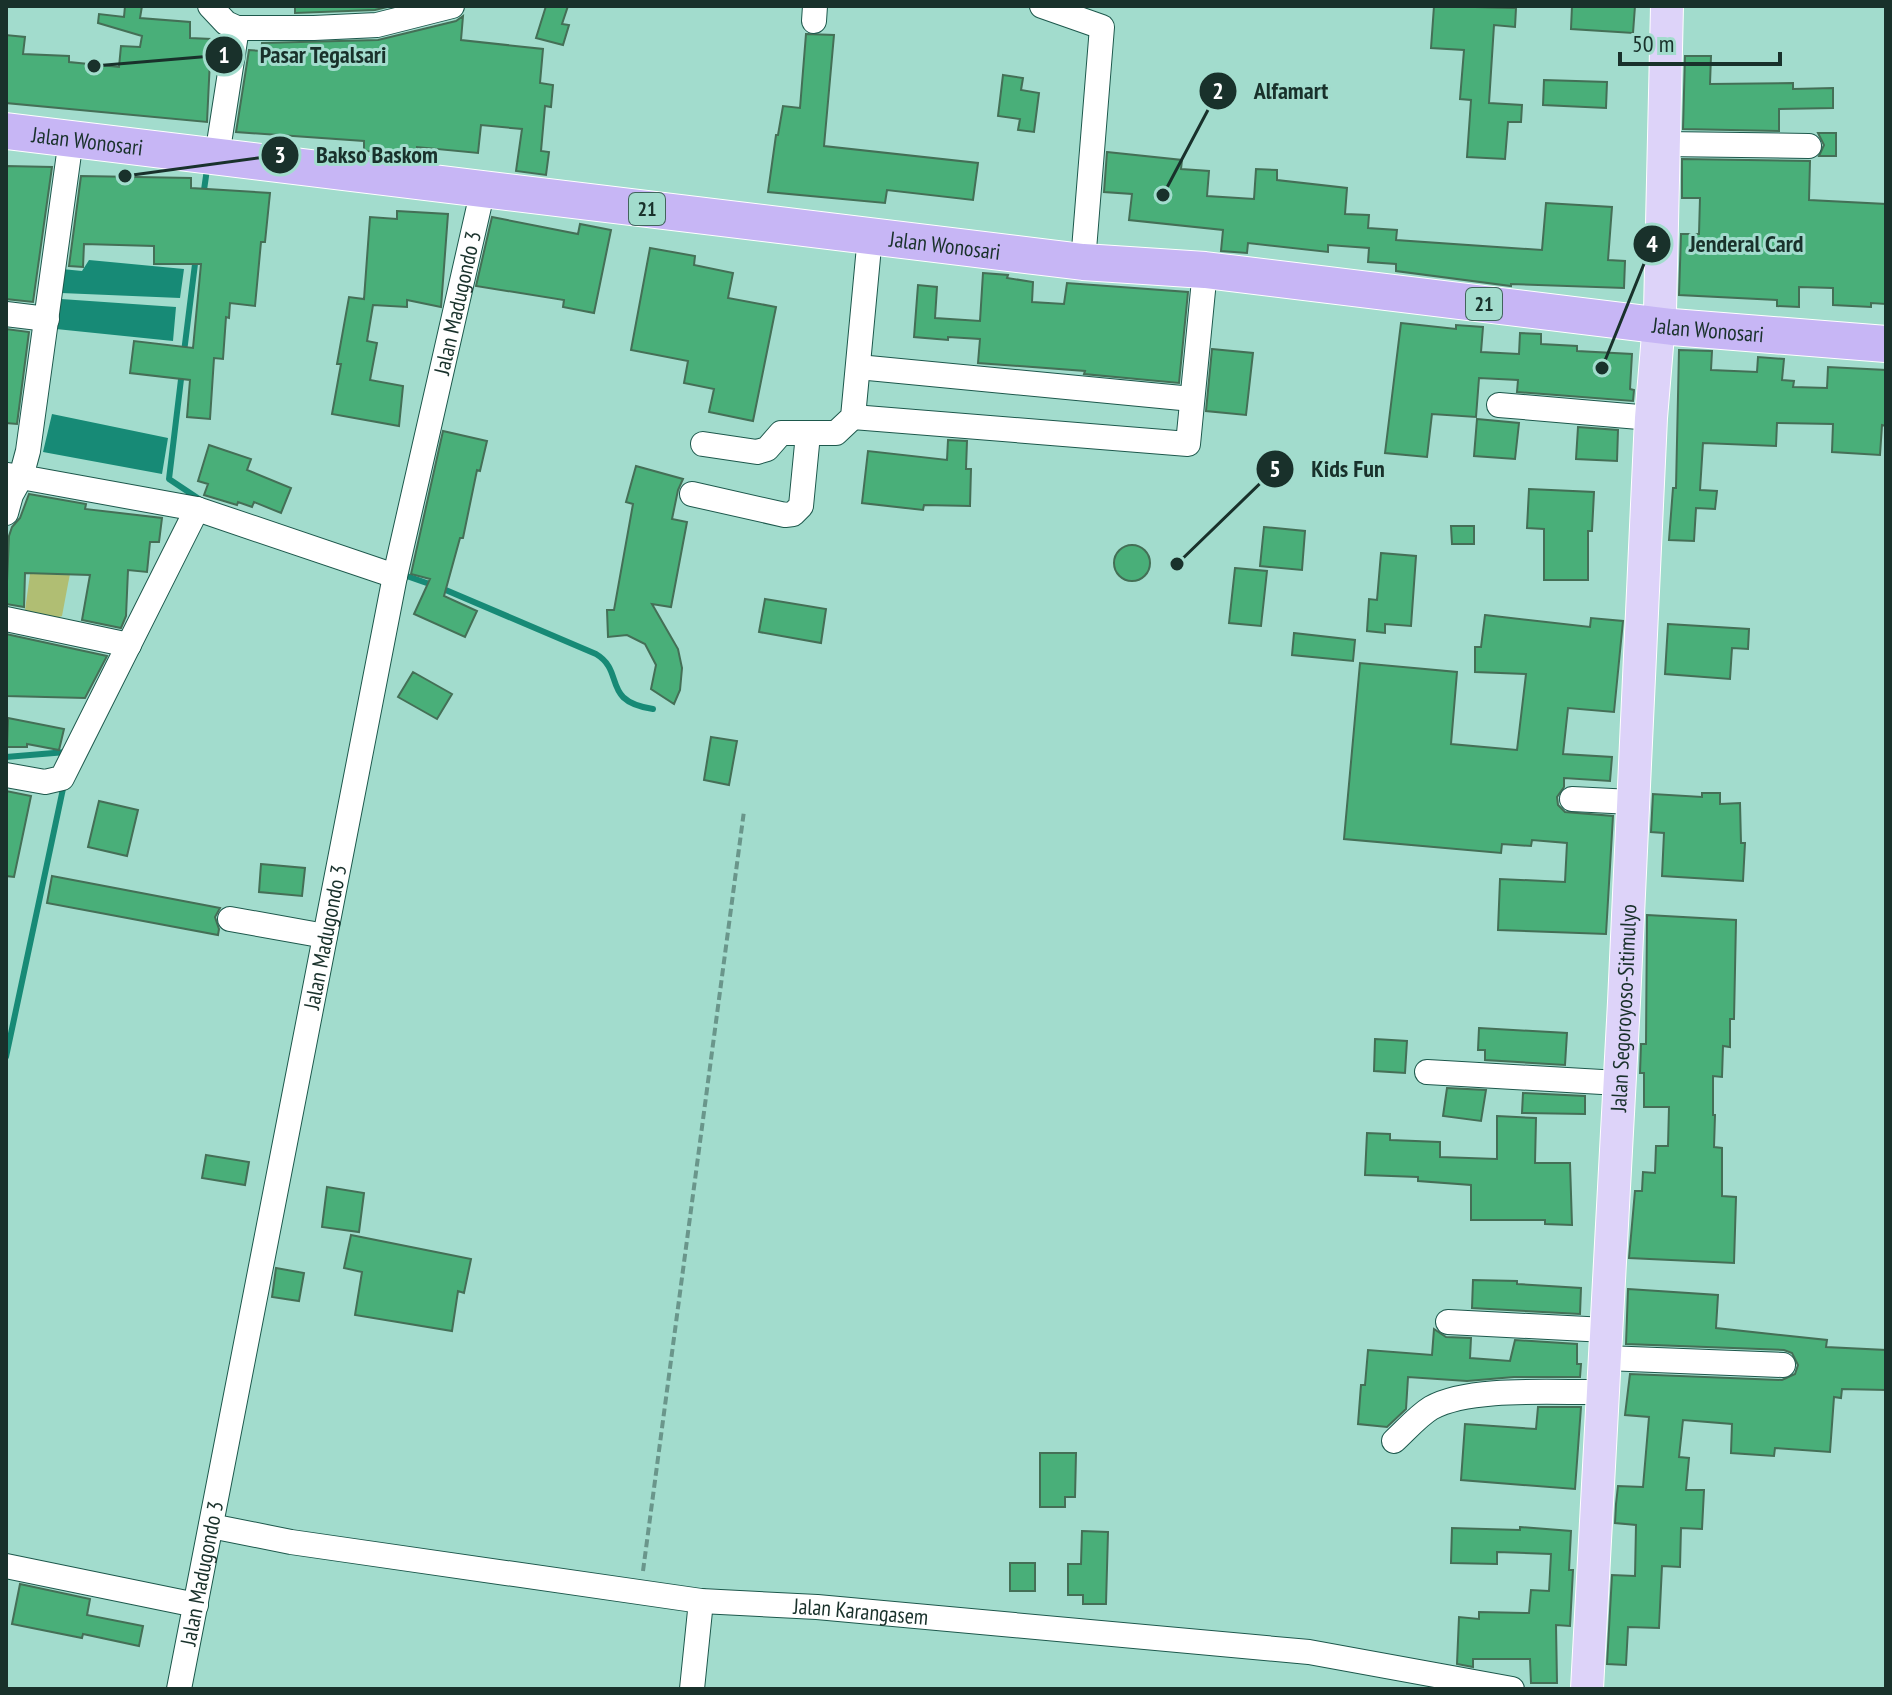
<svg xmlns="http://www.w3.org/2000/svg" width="1892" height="1695" viewBox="0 0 1892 1695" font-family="'PT Sans Narrow',sans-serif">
  <rect width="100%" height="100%" fill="#a2dccd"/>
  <!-- green -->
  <path fill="#b0be73" d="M35,539L75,547L62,616L46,621L25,610Z"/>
  <!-- water -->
  <path fill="#178a76" d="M89,260L184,269L180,298L61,293L62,269L82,271Z
    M61,299L176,307L173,341L56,329Z
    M52,414L168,438L162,474L43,452Z"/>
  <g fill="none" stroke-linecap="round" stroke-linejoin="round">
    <!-- stream -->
    <path stroke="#178a76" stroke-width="6" d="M203,197L207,169
      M184,352L196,256
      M182,371L169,479L199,499
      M401,574L441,588L596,654C626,672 600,701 653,709
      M6,757L66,752
      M6,1057L64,784"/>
  </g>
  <!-- building -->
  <path fill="#49af79" stroke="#446f56" stroke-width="2" d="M125,6H142L140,18L190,22V38L211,39L207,122L6,103V35L25,37L23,54L69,56V62L119,67L121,46L140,47L142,36L98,23L99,14L124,17Z
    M295,6H391L375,10L295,13Z
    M546,6H568L562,24L569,25L563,45L536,38Z
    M1434,6L1516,8L1515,27L1494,25L1489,103L1522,105L1521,122H1508L1505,159L1467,157L1471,100L1460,99L1464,50L1431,48Z
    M1572,6H1635L1633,33L1571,29Z
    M463,16L461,40L543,49L540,83L553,85L551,107L545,106L541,151L549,152L546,175L516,171L522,129L481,125L478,153L417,147V153L364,151V141L236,132L249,50L261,51L262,43L378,40L456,21Z
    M806,34L834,35L824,146L978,163L973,200L887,190L885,203L768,192L776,135H778L783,106L800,108Z
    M1685,56H1711L1710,84L1793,83V89L1833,88V108L1779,109V131L1683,129Z
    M1003,75L1023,78L1021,90L1039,93L1034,132L1018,130L1020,119L998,116Z
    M1544,80L1607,82L1606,108L1543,105Z
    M1818,133H1836V156H1819L1824,145Z
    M1107,152L1182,160L1181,169L1209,171L1207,196L1254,199L1256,169L1277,170V180L1347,188L1345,214L1369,215L1368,228L1397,230L1396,240L1542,250L1546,203L1612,207L1608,260L1625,261L1624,288L1511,284V286L1396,271V264L1368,262L1369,248L1328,245V252L1248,243L1247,253L1221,251L1223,230L1129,220L1132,194L1104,192Z
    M1682,159L1810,161L1809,200L1886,204V304L1871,303V307L1833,305V288L1799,287V307L1777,306V300L1679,295L1681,234H1699L1700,198H1682Z
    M6,166L52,167L33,302L6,299Z
    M81,176L191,178V188L270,193L265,242H261L255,306L230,303L229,318L226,317L223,359L214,358L210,419L187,417L190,380L130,373L134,341L193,348L201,264H154V246L84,244L83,267L69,266Z
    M397,211L448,214L441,307L407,300V307L373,305L367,341L377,343L370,380L403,386L399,426L332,414L341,364H337L349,297L364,299L370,217L397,219Z
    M492,217L578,234L580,224L611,230L594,313L563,307L564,300L476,286Z
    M650,248L695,256L694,265L733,273L728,298L776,307L753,421L709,412L714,389L684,383L688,361L631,350Z
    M983,273L1008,275L1007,278L1033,282L1032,302L1064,304L1067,283L1188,292L1179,383L1084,374L1085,371L978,363L980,339L948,337V340L914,337L918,285L937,287L935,318L980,321Z
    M1401,323L1456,329V325L1483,327L1481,352L1519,354L1520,333L1541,334V344L1577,346V351L1632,354L1630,389L1634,390L1633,401L1517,392L1518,380L1479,378L1476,417L1432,414L1427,457L1385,453Z
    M6,329L29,332L17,424L6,423Z
    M1212,349L1253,353L1246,415L1206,411Z
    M1679,350L1712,351L1711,370L1757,372L1758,357L1784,359L1782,380L1794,381L1793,387L1827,388L1828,367L1886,370V426L1882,425L1880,455L1832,452L1833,424L1777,423L1776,446L1703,443L1700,490L1717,491L1715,509L1696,508L1694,541L1669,540L1673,488H1676Z
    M1477,419L1519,423L1515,459L1474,456Z
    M1578,427L1618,430L1617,461L1576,459Z
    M443,431L487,441L480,471L477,470L463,538H460L444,596L477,611L465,637L414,614L430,579L411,574Z
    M948,440L967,441L966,469H971L970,506L924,505L923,510L862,503L868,451L947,460Z
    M209,445L251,459L247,470L291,488L281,513L254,502L252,507L238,502L237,505L204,495L208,484L198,481Z
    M636,466L683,479L678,490L672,519L687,522L671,607L652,604L678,649L682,668L680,690L674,704L651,689L656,665L645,644L627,635L608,637L607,610H614L633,504L626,502Z
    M1529,489L1594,492L1592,531H1588V580H1544V529L1527,528Z
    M29,494L86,504L85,509L162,518L159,542H150L147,572L128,570L126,616L121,628L82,620L90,575L25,573L24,607L6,604L9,536L12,527L20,518Z
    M1451,526H1474V544H1452Z
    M1264,527L1305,531L1302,570L1260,566Z
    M1114 563a18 18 0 1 1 36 0a18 18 0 1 1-36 0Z
    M1381,553L1416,556L1411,626L1385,624V633L1367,631L1369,599L1377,600Z
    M1235,568L1267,571L1261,626L1229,623Z
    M765,599L826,609L821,643L759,632Z
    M1485,615L1590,627L1591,618L1623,621L1614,712L1568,708L1563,754L1612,757L1610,781L1564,778V787L1557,797L1558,805L1565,812L1613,816L1606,934L1498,930L1500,879L1565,882L1567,843L1532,840L1531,846L1502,844L1501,853L1344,839L1360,663L1457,672L1451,744L1517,750L1526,674L1475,672V647H1481Z
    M1668,624L1749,629L1748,649L1732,648L1730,679L1665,674Z
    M1294,633L1355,640L1353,661L1292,655Z
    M6,634L107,656L85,698L6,696Z
    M413,672L452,694L437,719L398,697Z
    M8,718L64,729L59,750L27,744V747H7Z
    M711,737L737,741L729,785L704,780Z
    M6,791L31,796L14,877L6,876Z
    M1702,793H1720V804L1740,803L1741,843H1745L1743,881L1662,876L1664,833L1651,832L1653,794L1702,797Z
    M99,801L138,810L127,856L88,847Z
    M261,864L305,868L302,896L259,892Z
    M52,876L220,908L215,917L219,929L218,935L47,903Z
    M1647,915L1736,920L1734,1019H1730V1047L1723,1046L1722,1077L1713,1076V1115H1715L1714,1147L1722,1148V1196L1736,1197L1734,1263L1629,1258L1635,1191H1642L1643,1172L1655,1173L1656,1146H1668L1669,1107H1644V1073H1640L1641,1044H1646Z
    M1479,1028L1567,1033L1565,1065L1485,1060V1050H1478Z
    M1375,1039L1407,1041L1405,1073L1374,1071Z
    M1447,1088L1486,1090L1481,1121L1443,1116Z
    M1523,1093L1585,1096V1114L1522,1113Z
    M1497,1116L1536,1118L1535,1163H1570L1572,1225L1545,1224V1220H1471V1185L1418,1181V1177L1365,1175L1367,1133L1390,1134V1140L1440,1142V1157L1497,1159Z
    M206,1155L249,1162L245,1185L202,1178Z
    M327,1187L364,1193L359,1232L322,1227Z
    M351,1235L471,1259L464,1293L458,1291L452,1331L355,1315L362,1272L344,1268Z
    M276,1268L304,1273L299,1301L272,1297Z
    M1473,1280L1517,1281V1284L1581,1288L1580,1314L1472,1308Z
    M1628,1289L1718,1295L1716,1328L1827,1340L1826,1347L1886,1350V1390L1842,1389L1841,1398L1834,1397L1830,1452L1775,1448L1774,1456L1731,1453L1732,1424L1683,1420L1679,1457L1689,1458L1686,1490H1704L1702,1529L1681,1528L1680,1567L1662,1566L1659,1628L1628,1627L1626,1665L1607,1664L1612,1575L1635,1576L1636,1525L1615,1523L1616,1504L1618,1486L1643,1487L1649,1417L1625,1415L1630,1374L1782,1380L1795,1374L1798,1365L1792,1353L1784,1350L1626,1344Z
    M1434,1329L1446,1337L1471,1338L1470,1358L1510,1361L1515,1340L1577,1344V1364H1581L1580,1377H1514L1467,1381L1408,1377L1406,1409L1387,1427L1358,1424L1361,1385H1365L1368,1350L1432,1355Z
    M1538,1407H1581L1575,1489L1461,1480L1465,1424L1536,1429Z
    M1040,1453H1076L1075,1497H1065V1507H1040Z
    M1520,1527L1571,1531L1569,1570H1573L1570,1626L1556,1625L1557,1683H1531L1530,1659H1473V1667L1457,1664L1459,1617L1479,1619V1612L1529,1613L1531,1590L1549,1591L1551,1554L1497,1552V1564L1451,1563L1452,1528L1520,1530Z
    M1082,1531L1108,1532L1106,1604H1083V1595H1068V1564H1081Z
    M1010,1563H1035V1591H1010Z
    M20,1584L90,1599L87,1615L143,1626L139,1646L83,1634L82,1638L12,1624Z"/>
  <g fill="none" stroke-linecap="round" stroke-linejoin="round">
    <defs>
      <g id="minor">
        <path d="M210,6L226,23L237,28H314L377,25L452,6"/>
        <path d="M1042,6L1102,27L1083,262"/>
        <path d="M814,21L815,6"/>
        <path d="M71,139L28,451L21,477L197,509L395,576"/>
        <path d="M1664,144L1809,146"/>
        <path d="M217,156L237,28"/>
        <path d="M6,314L47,319"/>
        <path d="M858,367L1192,399"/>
        <path d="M1499,405L1651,418"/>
        <path d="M853,417L1188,444L1205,270"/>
        <path d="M703,444L757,452L767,449L781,433H836L853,417L870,236"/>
        <path d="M692,494L785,515L793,514L801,506L808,434"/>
        <path d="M6,513L11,495L21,477L8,475"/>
        <path d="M6,619L129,645"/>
        <path d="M6,775L45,782L62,778L197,509"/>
        <path d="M1572,799L1632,802"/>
        <path d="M230,919L325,936"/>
        <path d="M1427,1072L1619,1083"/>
        <path d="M1448,1322L1606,1330"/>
        <path d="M1605,1358L1783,1365"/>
        <path d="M1394,1441C1406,1430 1418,1416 1431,1408C1470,1386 1557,1393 1603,1392"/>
        <path id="s1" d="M211,1526L291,1542L701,1601L817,1607L1309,1652L1512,1689"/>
        <path d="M6,1566L196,1605"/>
        <path id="s2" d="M179,1689L395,576L483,189"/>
        <path d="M692,1689L701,1601"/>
      </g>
      <g id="major">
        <path id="s3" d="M1587,1689L1624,1002L1651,418L1660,311L1667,6"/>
      </g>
      <g id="highway">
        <path id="s4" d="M6,131L1083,262L1205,270L1672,327L1886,344"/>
      </g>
    </defs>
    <!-- minor casing -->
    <use href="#minor" stroke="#1d584c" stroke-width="26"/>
    <!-- major casing -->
    <use href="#major" stroke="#fff" stroke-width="34"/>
    <!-- highway casing -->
    <use href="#highway" stroke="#fff" stroke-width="38"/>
    <!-- path -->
    <path stroke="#6a968b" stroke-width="4" stroke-dasharray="8 4" stroke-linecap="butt" d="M643,1571L744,811"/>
    <!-- minor -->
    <use href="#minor" stroke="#fff" stroke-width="24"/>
    <!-- major -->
    <use href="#major" stroke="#ddd3f9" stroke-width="32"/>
    <!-- highway -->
    <use href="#highway" stroke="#c7b6f5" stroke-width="36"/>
  </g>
  <g text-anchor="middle" stroke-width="6" stroke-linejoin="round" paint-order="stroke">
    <!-- shield labels -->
    <g fill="#a2dccd" stroke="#42645c" stroke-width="2">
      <rect x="629" y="193" width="36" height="32" rx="6"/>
      <rect x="1466" y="288" width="36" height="32" rx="6"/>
    </g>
    <g font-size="20" font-weight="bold" fill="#19312b">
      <text x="647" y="216">21</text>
      <text x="1484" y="311">21</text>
    </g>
    <!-- street labels -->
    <g font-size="22" fill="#19312b" stroke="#a2dccd">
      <text dy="8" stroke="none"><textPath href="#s4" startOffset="82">Jalan Wonosari</textPath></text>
      <text dy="8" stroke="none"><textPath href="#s4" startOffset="946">Jalan Wonosari</textPath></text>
      <text dy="8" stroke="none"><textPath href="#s2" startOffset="1414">Jalan Madugondo 3</textPath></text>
      <text dy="8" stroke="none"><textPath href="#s4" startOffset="1714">Jalan Wonosari</textPath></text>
      <text dy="8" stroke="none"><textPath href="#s2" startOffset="766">Jalan Madugondo 3</textPath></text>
      <text dy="8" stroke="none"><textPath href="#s3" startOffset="682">Jalan Segoroyoso-Sitimulyo</textPath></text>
      <text dy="8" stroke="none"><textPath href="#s2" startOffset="118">Jalan Madugondo 3</textPath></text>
      <text dy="8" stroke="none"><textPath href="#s1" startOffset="656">Jalan Karangasem</textPath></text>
    </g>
  </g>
  <!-- callouts -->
  <path fill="none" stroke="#19312b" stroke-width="3" d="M94 66L224 55M1163 195L1218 91M125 176L280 155M1602 368L1652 244M1177 564L1275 469"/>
  <g fill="#19312b" stroke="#a2dccd" stroke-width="3">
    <circle cx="94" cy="66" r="8"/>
    <circle cx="1163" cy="195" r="8"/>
    <circle cx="125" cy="176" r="8"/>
    <circle cx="1602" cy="368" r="8"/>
    <circle cx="1177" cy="564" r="8"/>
    <circle cx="224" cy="55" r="20"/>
    <circle cx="1218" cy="91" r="20"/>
    <circle cx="280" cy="155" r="20"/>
    <circle cx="1652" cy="244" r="20"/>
    <circle cx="1275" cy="469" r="20"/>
  </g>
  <g font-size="24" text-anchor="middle" font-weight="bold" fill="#fff">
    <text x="224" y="63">1</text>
    <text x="1218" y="99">2</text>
    <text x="280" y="163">3</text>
    <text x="1652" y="252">4</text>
    <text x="1275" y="477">5</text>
  </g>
  <g font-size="24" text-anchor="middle" font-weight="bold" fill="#19312b" stroke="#a2dccd" stroke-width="6" stroke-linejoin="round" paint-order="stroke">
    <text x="323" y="63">Pasar Tegalsari</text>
    <text x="1291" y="99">Alfamart</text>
    <text x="377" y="163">Bakso Baskom</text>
    <text x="1746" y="252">Jenderal Card</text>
    <text x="1348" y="477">Kids Fun</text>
  </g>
  <!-- border -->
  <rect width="1892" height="1695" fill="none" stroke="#19312b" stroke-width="16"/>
  <!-- scale -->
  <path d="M1620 52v12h160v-12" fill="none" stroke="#19312b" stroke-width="4"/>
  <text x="1632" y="52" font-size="24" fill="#19312b" stroke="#a2dccd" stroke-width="6" paint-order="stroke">50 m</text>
</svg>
